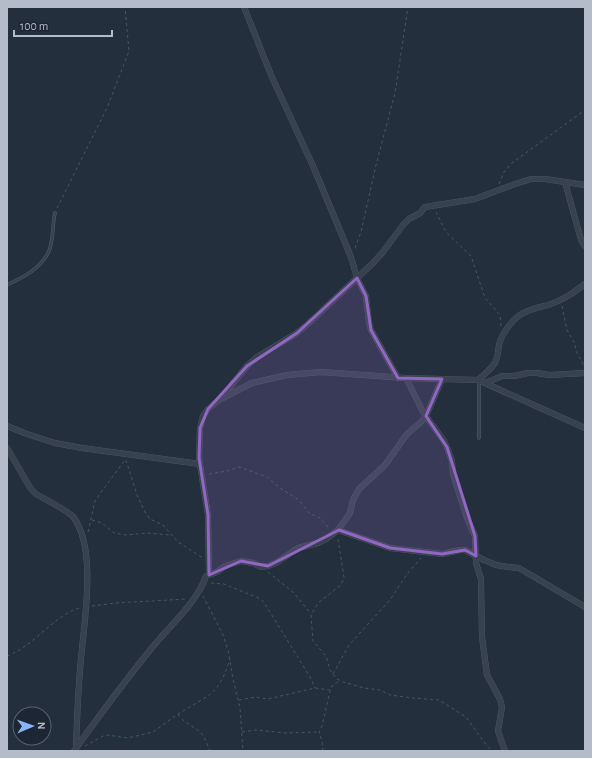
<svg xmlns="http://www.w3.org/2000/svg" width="592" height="758" viewBox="0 0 592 758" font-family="'Alegreya Sans',sans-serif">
  <rect width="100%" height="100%" fill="#242f3e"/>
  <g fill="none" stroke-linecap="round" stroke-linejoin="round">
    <defs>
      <path id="lane" d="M7,285C22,278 40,269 48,253C54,243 52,225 55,213
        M479,381V438"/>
      <path id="street" d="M244,7L271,75L313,166L351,257L357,278L366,296L369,323L371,330L398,378
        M565,182L581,240L585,246
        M406,378L423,412L444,441L447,447L452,461L453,474L467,518L475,536L476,563L481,579L482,637L487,675L500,699L502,707L498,731L505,751
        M478,380C484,375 490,370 495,363C498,357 498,352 499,345C501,335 507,327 515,319C524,310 539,308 551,304C565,299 573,293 585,284
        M485,383L502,376H514L528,373H537L549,375L585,373
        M220,399L247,366L257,357L297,333L309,323L373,263L383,252L403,225L409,219L420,213L425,207L475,199L515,184L531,179H545L585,185
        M7,426L27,434L55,443L82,448L200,464
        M7,448L31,489L36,494C45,499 69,511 74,518C97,550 84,622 81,659C78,688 77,718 76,747
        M338,530L390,548L442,554L460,550H465L484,560L496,565L508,567L519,568L585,607
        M209,575L217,572L225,566L241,561L253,563L261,567L268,566L276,563L298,548L318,543L326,539L338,530L350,513L353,500L359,489L385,465L407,434L421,422L426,416L442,379
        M74,751C99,716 124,682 151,649C169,626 197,603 206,576L209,575L208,515L199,458L200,428L203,416L208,409L219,400L252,383L287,375L321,372L406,378L478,380L585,428"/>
    </defs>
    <!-- lane casing -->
    <use href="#lane" stroke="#565f6c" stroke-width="3.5"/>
    <!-- street casing -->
    <use href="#street" stroke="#565f6c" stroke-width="6"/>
    <!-- path -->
    <path stroke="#44595c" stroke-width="1" stroke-dasharray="3 3" stroke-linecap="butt" d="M499,184L504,172L512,163L585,110
      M57,208L107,108L129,51L125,7
      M436,212L446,232L471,256L485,298L500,315L501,326
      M355,248L361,232L376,165L395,93L408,7
      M562,306L567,330L575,344L576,351L584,366
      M126,460L137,495L145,512L150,519L163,525L178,542L203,558
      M209,474L227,471L239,467L267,477L280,488L299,500L309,513L320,518L329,528
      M92,520L102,523L114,533L127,535L147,533L170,535
      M88,532L95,501L102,491L125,460
      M338,539L344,577L341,585L318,603L311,615L313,641L326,656L330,670L333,674L337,679L343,682L364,688L380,690L390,695L413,698L439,700L466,717L484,742L492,751
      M268,572L294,593L311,614
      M211,583L224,584L261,599L265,604L310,677L315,688
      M203,596L223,635L228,650L233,679L240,708L243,751
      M92,606L116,603L187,599
      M7,656C34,646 52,617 79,608
      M333,674L349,645L390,600L407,574L421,558
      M239,700L256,697L268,699L315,688L330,690
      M178,714C183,723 194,726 201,733C206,738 207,745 210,751
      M242,732L256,730L286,733L319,732
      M85,746L103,736L107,735L128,738L153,732L178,714L208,696L216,689L223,678L230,659
      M323,751L322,741L319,732L322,726L330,691L332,686L339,681"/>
    <!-- lane -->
    <use href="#lane" stroke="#38414e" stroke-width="2.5"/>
    <!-- street -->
    <use href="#street" stroke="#38414e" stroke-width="5.5"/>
  </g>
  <!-- marked area -->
  <path fill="#9266c3" fill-opacity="0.2" stroke="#9266c3" stroke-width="3" stroke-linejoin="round" d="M357,278L366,296L371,330L398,378L442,379L426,416L447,447L475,536L476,556L465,550L442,554L390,548L339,530L268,566L241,561L209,575L208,515L199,458L200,428L208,409L247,366L297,333Z"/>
  <!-- border -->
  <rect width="592" height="758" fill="none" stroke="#b4bcc9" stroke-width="16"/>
  <!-- north arrow -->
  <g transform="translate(32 726) rotate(88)"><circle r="19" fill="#1d2633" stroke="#59626f"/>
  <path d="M0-3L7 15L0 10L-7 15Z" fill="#8ab4f8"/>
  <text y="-6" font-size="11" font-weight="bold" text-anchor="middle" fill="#b4bcc9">N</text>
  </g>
  <!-- scale -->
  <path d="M14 30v6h98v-6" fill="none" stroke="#b4bcc9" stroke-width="2"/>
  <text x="20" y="30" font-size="12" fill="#b4bcc9" stroke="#1d2633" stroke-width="3" paint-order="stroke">100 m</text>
</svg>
